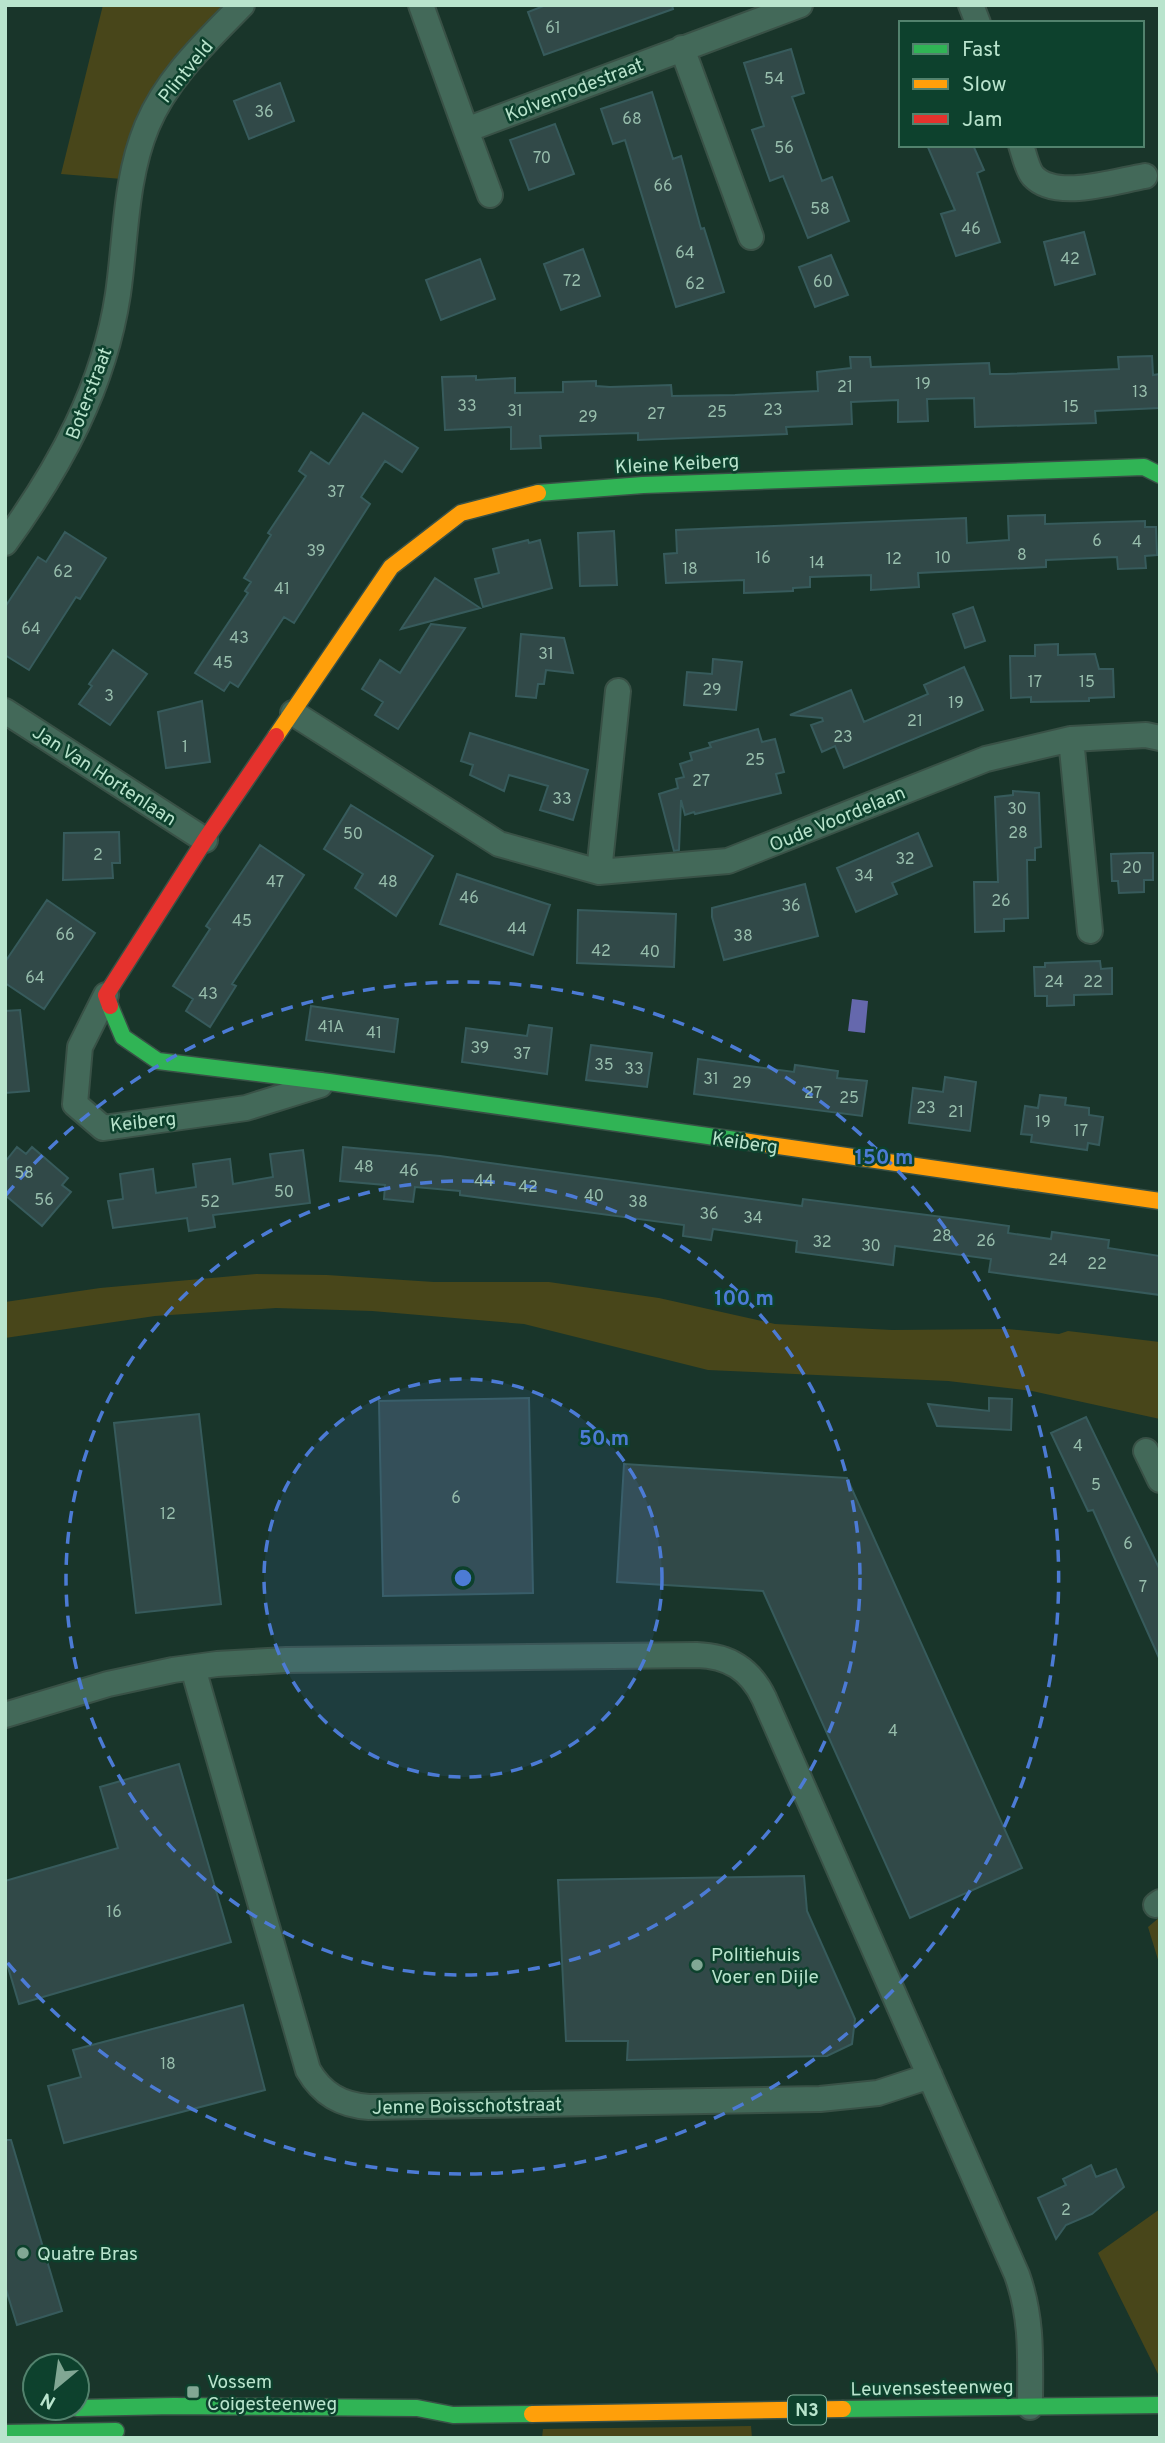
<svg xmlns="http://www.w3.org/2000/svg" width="1165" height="2443" viewBox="0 0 1165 2443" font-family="Overpass,sans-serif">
  <rect width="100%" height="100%" fill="#19352a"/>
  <!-- green -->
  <path fill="#48461a" d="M103,5H229L154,85L130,145L122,179L61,174Z
    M256,1274L327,1275L434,1282H549L659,1298L775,1324L892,1330L1007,1329L1059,1334L1068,1331L1160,1342V1419L1032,1391L948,1381L708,1370L524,1324L372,1311L276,1308L155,1316L5,1338V1302L100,1288Z
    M1160,1917V1966L1148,1927Z
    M1160,2209V2378L1098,2253Z
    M751,2426L752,2438H542L543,2429Z"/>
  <!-- water -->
  <path fill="#6568ad" d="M852,999L868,1001L865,1033L848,1031Z"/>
  <!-- building -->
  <path fill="#314948" stroke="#375b5c" stroke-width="2" d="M546,5H672L673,9L544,55L528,12Z
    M791,49L804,93L792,97L822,181L832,177L849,221L808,238L783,176L770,181L752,130L764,126L744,63Z
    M280,83L294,121L249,139L234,101Z
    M652,92L673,159L681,156L701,229L704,228L724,292L676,307L625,140L613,144L601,109Z
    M555,124L574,174L529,190L510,140Z
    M927,145H973L984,170L977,173L1000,242L956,256L941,214L955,210Z
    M1084,232L1095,274L1055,285L1044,242Z
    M583,249L600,296L561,310L544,264Z
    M831,255L848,295L815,307L799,267Z
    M480,259L495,299L441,320L426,280Z
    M1152,356L1153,375L1160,374V408L1095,411L1096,423L975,427L974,398L927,399L928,421L898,422V400L851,402L852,424L786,427L787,434L638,440V433L540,436L541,448L511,449V427L445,430L442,377L476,376V380L515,378V393L563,392V382L596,381V386L610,387L671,385L672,396L735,395L818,391L817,372L851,368L850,357H870L871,367L989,363L990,374H1006L1119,369L1118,357Z
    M363,413L418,448L402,472L385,461L361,497L370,504L294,623L284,617L238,687L230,682L224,691L195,673L248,593L245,591L251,582L244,578L271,535L268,533L306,476L299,471L311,452L329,464Z
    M1045,515V524L1145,521V527H1156L1157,555L1145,556L1146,568L1118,569L1117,557L1046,560V567L918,573L919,587L871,590V575L810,577V587L793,588V591L744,593V580L666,583L664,554L677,553L676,530L966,518L967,543L1009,540L1008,516Z
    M614,531L617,585L580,586L578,533Z
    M65,532L106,558L80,599L76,597L29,670L5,655V607L38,557L46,562Z
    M528,540L529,543L540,540L552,588L483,607L475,579L499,573L493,549Z
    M435,578L480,608L401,629Z
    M973,607L985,641L965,648L953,614Z
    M431,624L465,628L398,729L375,715L383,702L362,689L380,660L400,673Z
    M521,634L564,638L573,673L546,670L544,684H538L536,698L516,696Z
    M1058,644V655L1095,654L1099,669H1113L1114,697L1089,698V701L1031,702V697L1011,698L1010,656H1035V645Z
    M113,650L147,674L110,725L79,704L92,686L89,684Z
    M713,659L742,662L736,710L684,705L687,672L712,674Z
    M964,667L983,710L844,768L835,746L822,752L811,725L823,721L822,718L790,715L851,690L864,722L928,694L924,685Z
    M202,701L210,762L166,768L158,712Z
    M758,729L762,742L775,739L784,772L776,774L781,793L695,814L694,812L685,815L681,800L679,850L674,851L659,794L678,788L676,779L684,777L680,764L692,760L690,753L711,747L709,743Z
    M470,733L588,770L573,820L540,810L548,786L509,775L504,791L470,775L473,765L461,761Z
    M1013,791L1039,793L1041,847L1035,848V860H1027L1028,918L1004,919V931L975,932L974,882H998L995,797L1013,795Z
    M351,805L433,856L396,916L355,888L363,874L324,849Z
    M119,832L120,863H112L113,878L63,880L64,833Z
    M918,833L932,866L892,883L897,894L856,912L837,868Z
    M260,845L304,875L232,984L236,986L210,1027L186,1011L193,999L173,986L210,929L206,926Z
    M1142,853H1153V880H1144V892L1119,893L1118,881H1112L1111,854Z
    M457,874L550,905L533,955L440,924Z
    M805,884L818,936L724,960L712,917V908Z
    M47,900L95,933L44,1009L5,983V962Z
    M578,910L676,914L674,967L577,963Z
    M1100,961L1101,969L1112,968V994L1074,995V1005L1047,1006V996H1035L1034,967H1045V963Z
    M311,1006L398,1019L394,1052L306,1040Z
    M20,1010L29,1091L5,1093V1011Z
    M529,1025L552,1028L547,1074L462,1062L466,1028L527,1036Z
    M591,1045L652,1053L647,1087L586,1080Z
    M698,1059L794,1072L795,1065L838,1071L837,1078L867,1081L862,1116L694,1094Z
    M945,1077L976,1082L970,1131L909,1123L913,1088L943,1092Z
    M1040,1095L1066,1098L1065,1105L1089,1108V1115L1103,1117L1099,1145L1088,1143L1087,1150L1031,1142L1032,1135L1021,1134L1025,1106L1038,1108Z
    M17,1147L26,1154L32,1147L68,1178L62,1185L71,1192L42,1226L5,1195V1162Z
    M343,1147L440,1156L802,1206L803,1199L966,1220L1009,1226L1008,1233L1051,1239L1052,1232L1109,1240L1108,1248L1160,1256V1295L989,1272L991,1259L895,1246L893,1265L796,1252L797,1241L713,1229L711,1240L683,1236L684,1225L460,1195V1191L415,1187L413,1202L384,1199L385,1185L340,1181Z
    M303,1150L310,1203L213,1215L215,1227L189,1231L187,1218L113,1228L108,1201L123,1199L120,1174L153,1169L156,1193L196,1187L193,1164L230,1159L233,1184L273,1177L270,1154Z
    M529,1398L533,1593L383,1596L379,1401Z
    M989,1398L1012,1399L1011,1430L937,1426L928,1404L989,1411Z
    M199,1414L221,1604L136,1613L114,1423Z
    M1086,1417L1160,1570V1660L1093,1510L1088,1511L1051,1433Z
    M624,1464L847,1478L1022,1868L910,1918L763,1591L617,1582Z
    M179,1764L231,1942L19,2004L5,1957V1881L118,1848L100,1787Z
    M804,1876L807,1911L855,2019L852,2044L827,2056L627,2060L628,2041H566L558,1880Z
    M243,2005L265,2090L64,2143L48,2086L81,2077L73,2050Z
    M5,2140H11L62,2311L17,2325L5,2286Z
    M1091,2165L1096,2177L1116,2169L1124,2187L1092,2214L1066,2225L1056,2239L1038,2198L1066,2185L1063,2179Z"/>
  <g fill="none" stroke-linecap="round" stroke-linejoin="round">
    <defs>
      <path id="street" d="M421,5L466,130L800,5
        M971,5L978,23
        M682,48L751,237
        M466,130L490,195
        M1021,145C1024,154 1027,169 1033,176C1056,201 1115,181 1145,176
        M5,543C60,467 104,387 118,294C126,238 125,179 147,126C167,78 206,42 242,5
        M5,711L205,840
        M293,713L499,844L599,872L728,861L986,759L1071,739L1146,735L1160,738
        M1071,739L1090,931
        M599,872L618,691
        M106,995L80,1047L75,1104L103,1128L246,1108L320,1085
        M1146,1451L1160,1480
        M193,1668L308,2070C322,2094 341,2105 369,2107L820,2099L878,2093L930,2076
        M5,1715L108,1684L173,1670L217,1664L286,1660L697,1655C729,1656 750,1669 764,1698L1017,2275C1033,2320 1030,2360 1030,2407
        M1156,1905L1160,1902"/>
      <path id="fast" d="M538,493L643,485L1144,467L1160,475
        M110,1006L123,1037L158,1061L329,1082L743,1141
        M77,2408L174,2406L417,2408L453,2415L532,2414
        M843,2409L1160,2405
        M5,2433L116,2431"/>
      <path id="slow" d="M276,736L391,567L461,513L538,493
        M743,1141L1160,1201
        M532,2414L843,2409"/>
      <path id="jam" d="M110,1006L106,995L205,840L276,736"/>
    </defs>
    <!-- street casing -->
    <use href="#street" stroke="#395146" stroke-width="28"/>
    <!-- fast casing -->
    <use href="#fast" stroke="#395146" stroke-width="19"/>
    <!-- slow casing -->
    <use href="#slow" stroke="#395146" stroke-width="19"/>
    <!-- jam casing -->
    <use href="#jam" stroke="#395146" stroke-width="19"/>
    <!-- street -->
    <use href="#street" stroke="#436959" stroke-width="24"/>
    <!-- fast -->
    <use href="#fast" stroke="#30b455" stroke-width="16"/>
    <!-- slow -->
    <use href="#slow" stroke="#ff9f0a" stroke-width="16"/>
    <!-- jam -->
    <use href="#jam" stroke="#e5322d" stroke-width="16"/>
  </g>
  <!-- distance rings -->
  <circle cx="463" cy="1578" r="199" fill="#4c7bd5" fill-opacity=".12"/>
  <g fill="none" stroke="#4c7bd5" stroke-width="3.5" stroke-dasharray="12 9">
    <circle cx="463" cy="1578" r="199"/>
    <circle cx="463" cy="1578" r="397"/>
    <path d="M6 1195A596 596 0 1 1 6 1961"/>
  </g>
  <!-- markers -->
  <g fill="#81a794" stroke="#0d412d" stroke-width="2.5">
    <circle cx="697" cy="1965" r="7"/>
    <circle cx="23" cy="2253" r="7"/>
    <rect x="186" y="2385" width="14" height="14" rx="3.5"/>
  </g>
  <g text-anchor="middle" stroke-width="5" stroke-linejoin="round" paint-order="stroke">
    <!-- number labels -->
    <g font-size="16" fill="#97bdac">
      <text x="553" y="33">61</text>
      <text x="774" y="84">54</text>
      <text x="264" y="117">36</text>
      <text x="632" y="124">68</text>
      <text x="784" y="153">56</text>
      <text x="542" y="163">70</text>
      <text x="663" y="191">66</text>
      <text x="820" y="214">58</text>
      <text x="971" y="234">46</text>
      <text x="685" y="258">64</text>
      <text x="1070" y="264">42</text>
      <text x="572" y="286">72</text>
      <text x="823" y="287">60</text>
      <text x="695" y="289">62</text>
      <text x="923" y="389">19</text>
      <text x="845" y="392">21</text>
      <text x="1140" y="397">13</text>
      <text x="467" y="411">33</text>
      <text x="1071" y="412">15</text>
      <text x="773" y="415">23</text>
      <text x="515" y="416">31</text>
      <text x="717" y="417">25</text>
      <text x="656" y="419">27</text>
      <text x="588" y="422">29</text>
      <text x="336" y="497">37</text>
      <text x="1097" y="546">6</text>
      <text x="1137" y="547">4</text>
      <text x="316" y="556">39</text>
      <text x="1022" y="560">8</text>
      <text x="763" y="563">16</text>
      <text x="943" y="563">10</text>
      <text x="894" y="564">12</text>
      <text x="817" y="568">14</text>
      <text x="690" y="574">18</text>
      <text x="63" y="577">62</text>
      <text x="282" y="594">41</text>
      <text x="31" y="634">64</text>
      <text x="239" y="643">43</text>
      <text x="546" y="659">31</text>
      <text x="223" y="668">45</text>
      <text x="1035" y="687">17</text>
      <text x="1087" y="687">15</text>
      <text x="712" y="695">29</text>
      <text x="109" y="701">3</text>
      <text x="956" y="708">19</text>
      <text x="915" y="726">21</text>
      <text x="843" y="742">23</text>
      <text x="185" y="752">1</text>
      <text x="755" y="765">25</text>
      <text x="701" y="786">27</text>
      <text x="562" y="804">33</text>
      <text x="1017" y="814">30</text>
      <text x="1018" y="838">28</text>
      <text x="353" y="839">50</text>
      <text x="98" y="860">2</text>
      <text x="905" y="864">32</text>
      <text x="1132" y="873">20</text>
      <text x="864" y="881">34</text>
      <text x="275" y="887">47</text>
      <text x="388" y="887">48</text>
      <text x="469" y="903">46</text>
      <text x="1001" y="906">26</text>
      <text x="791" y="911">36</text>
      <text x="242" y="926">45</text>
      <text x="517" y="934">44</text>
      <text x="65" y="940">66</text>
      <text x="743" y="941">38</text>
      <text x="601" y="956">42</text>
      <text x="650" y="957">40</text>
      <text x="35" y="983">64</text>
      <text x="1054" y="987">24</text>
      <text x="1093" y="987">22</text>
      <text x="208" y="999">43</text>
      <text x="331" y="1032">41A</text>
      <text x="374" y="1038">41</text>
      <text x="480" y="1053">39</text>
      <text x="522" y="1059">37</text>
      <text x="604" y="1070">35</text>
      <text x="634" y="1074">33</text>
      <text x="711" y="1084">31</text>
      <text x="742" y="1088">29</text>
      <text x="813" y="1098">27</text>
      <text x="849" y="1103">25</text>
      <text x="926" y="1113">23</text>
      <text x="956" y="1117">21</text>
      <text x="1043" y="1127">19</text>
      <text x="1081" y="1136">17</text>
      <text x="364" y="1172">48</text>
      <text x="409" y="1176">46</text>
      <text x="24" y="1178">58</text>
      <text x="484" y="1186">44</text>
      <text x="528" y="1192">42</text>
      <text x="284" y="1197">50</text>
      <text x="594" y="1201">40</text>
      <text x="44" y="1205">56</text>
      <text x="210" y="1207">52</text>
      <text x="638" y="1207">38</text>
      <text x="709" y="1219">36</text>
      <text x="753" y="1223">34</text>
      <text x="942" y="1241">28</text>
      <text x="986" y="1246">26</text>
      <text x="822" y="1247">32</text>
      <text x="871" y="1251">30</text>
      <text x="1058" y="1265">24</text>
      <text x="1097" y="1269">22</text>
      <text x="1078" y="1451">4</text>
      <text x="1096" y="1490">5</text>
      <text x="456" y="1503">6</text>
      <text x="168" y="1519">12</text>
      <text x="1128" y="1549">6</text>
      <text x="1143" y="1592">7</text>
      <text x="893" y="1736">4</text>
      <text x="114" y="1917">16</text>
      <text x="168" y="2069">18</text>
      <text x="1066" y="2215">2</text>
    </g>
    <!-- shield labels -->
    <rect fill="#0d412d" stroke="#85b39d" stroke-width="2" x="788" y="2395.5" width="38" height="29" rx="5"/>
    <g font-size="18" font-weight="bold" fill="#b9e4cd">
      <text x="807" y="2416">N3</text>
    </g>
    <!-- street labels -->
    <g font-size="19" fill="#b9e4cd" stroke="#0d412d">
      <text transform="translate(185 71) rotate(-51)" y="7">Plintveld</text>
      <text transform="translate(574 89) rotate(-21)" y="7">Kolvenrodestraat</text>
      <text transform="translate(88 393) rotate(-69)" y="7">Boterstraat</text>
      <text transform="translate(677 463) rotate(-3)" y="7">Kleine Keiberg</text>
      <text transform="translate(105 775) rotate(33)" y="7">Jan Van Hortenlaan</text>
      <text transform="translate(837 818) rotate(-22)" y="7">Oude Voordelaan</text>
      <text transform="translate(143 1121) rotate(-6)" y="7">Keiberg</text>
      <text transform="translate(745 1142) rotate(8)" y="7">Keiberg</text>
      <text transform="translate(467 2105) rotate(-1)" y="7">Jenne Boisschotstraat</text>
      <text transform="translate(932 2387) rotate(-1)" y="7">Leuvensesteenweg</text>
    </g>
    <!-- poi labels -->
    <g font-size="19" fill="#b9e4cd" stroke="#0d412d" text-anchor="start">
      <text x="711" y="1961">Politiehuis<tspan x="711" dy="22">Voer en Dijle</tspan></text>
      <text x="37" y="2260">Quatre Bras</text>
      <text x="207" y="2388">Vossem<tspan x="207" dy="22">Coigesteenweg</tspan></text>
    </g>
  </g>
  <circle cx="463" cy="1578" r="10" fill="#4c7bd5" stroke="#0d412d" stroke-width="3.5"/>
  <g font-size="21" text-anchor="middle" font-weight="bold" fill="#4c7bd5" stroke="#0d412d" stroke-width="5" stroke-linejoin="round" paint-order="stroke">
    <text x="884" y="1164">150 m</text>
    <text x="744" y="1305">100 m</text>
    <text x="604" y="1445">50 m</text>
  </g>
  <!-- border -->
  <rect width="1165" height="2443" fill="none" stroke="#b9e4cd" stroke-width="14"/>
  <!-- legend -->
  <rect x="899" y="21" width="245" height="126" fill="#0d412d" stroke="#52826d" stroke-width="2"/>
  <rect x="913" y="44" width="35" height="10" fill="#30b455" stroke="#52826d" stroke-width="2"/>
  <text x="962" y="56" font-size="21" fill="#b9e4cd">Fast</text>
  <rect x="913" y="79" width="35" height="10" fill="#ff9f0a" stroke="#52826d" stroke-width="2"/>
  <text x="962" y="91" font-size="21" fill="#b9e4cd">Slow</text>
  <rect x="913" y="114" width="35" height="10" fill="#e5322d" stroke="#52826d" stroke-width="2"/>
  <text x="962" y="126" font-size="21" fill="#b9e4cd">Jam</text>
  <!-- north arrow -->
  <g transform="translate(56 2387) rotate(209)"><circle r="33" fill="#0d412d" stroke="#52826d" stroke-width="2"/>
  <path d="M0-5L12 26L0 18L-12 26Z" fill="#81a794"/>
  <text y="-10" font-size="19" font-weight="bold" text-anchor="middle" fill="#b9e4cd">N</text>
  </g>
</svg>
